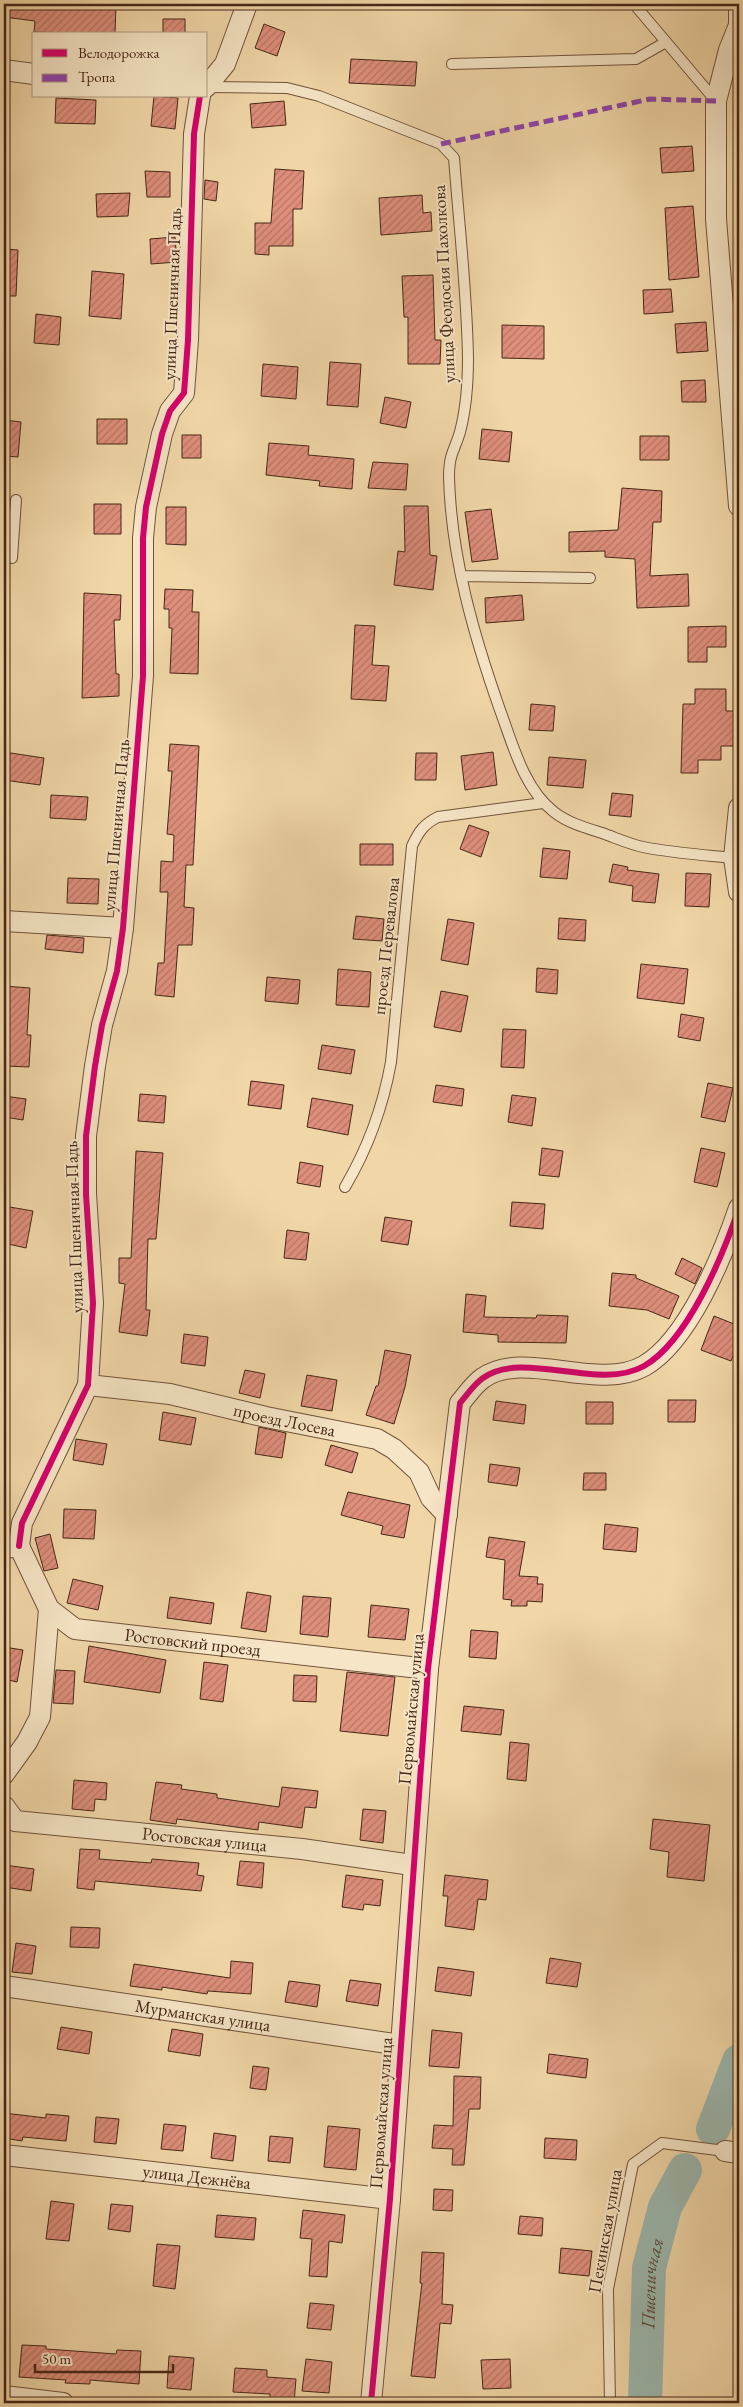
<svg xmlns="http://www.w3.org/2000/svg" width="743" height="2407" viewBox="0 0 743 2407" font-family="'EB Garamond',serif">
  <defs>
    <pattern id="building-hatch" width="6" height="6" patternUnits="userSpaceOnUse" patternTransform="scale(1.25)"><rect width="6" height="6" fill="#df8f7c"/><path d="M-1 1l2-2M0 6l6-6M5 7l2-2" fill="none" stroke="#b77565"/></pattern>
  </defs>
  <rect width="100%" height="100%" fill="#f1d7a8"/>
  <filter id="stains"><feTurbulence type="fractalNoise" baseFrequency=".004" numOctaves="4"/><feColorMatrix values="0 0 0 0 .2 0 0 0 0 .09 0 0 0 0 .02 0 0 0 .5 -.17"/></filter>
  <radialGradient id="worn" r=".72"><stop offset=".6" stop-color="#630" stop-opacity="0"/><stop offset="1" stop-color="#630" stop-opacity=".3"/></radialGradient>
  <g fill="none" stroke-linecap="round" stroke-linejoin="round">
    <!-- river -->
    <g stroke="#9cb8af" stroke-width="34">
      <path d="M713,2129L739,2061"/>
      <path id="s1" d="M645,2403L649,2268L665,2207L685,2170"/>
    </g>
  </g>
  <!-- building -->
  <path fill="url(#building-hatch)" stroke="#462716" d="M4,4L87,6V4H116L115,34L34,32L35,21L4,17Z
    M163,19H185V34H163Z
    M264,24L285,32L277,56L255,48Z
    M351,59L417,62L415,86L349,83Z
    M154,96L178,98L175,129L151,126Z
    M56,98L96,100L95,124L55,123Z
    M284,101L286,125L252,128L250,104Z
    M692,146L694,171L662,173L660,148Z
    M275,169L304,171L302,209H293V246H269V255L255,254V223H271Z
    M145,171L170,172V197H147Z
    M205,180L218,182L216,201L204,199Z
    M130,193L128,216L97,217L96,194Z
    M422,195L423,213L431,212L432,231L381,235L379,198Z
    M693,206L699,277L669,280L665,208Z
    M175,237L177,262L151,264L150,239Z
    M4,249L18,250L16,296H4Z
    M92,271L124,274L121,319L89,316Z
    M433,275L435,340H441L440,364H408V317H404L402,276Z
    M671,289L673,312L644,314L643,290Z
    M36,314L61,317L59,345L34,343Z
    M706,322L708,351L677,353L675,324Z
    M502,325L544,326V359L502,358Z
    M330,362L361,364L358,407L327,405Z
    M263,364L298,367L296,399L261,396Z
    M705,380L706,402H682L681,381Z
    M385,397L411,402L406,428L380,423Z
    M97,419H127V444H97Z
    M4,420L21,422L18,457L4,456Z
    M482,429L512,432L509,462L479,459Z
    M182,435H201V458H182Z
    M640,436H669V460H640Z
    M269,443L309,446L308,455L354,459L352,489L319,486L320,481L266,475Z
    M373,462L408,464L406,490L368,488Z
    M622,488L662,491L661,522H653L650,576L688,574L689,606L637,608L635,559L605,557V551L569,552V532L618,530Z
    M94,504H121V534H94Z
    M404,506H428L430,555L437,556L433,590L394,585L398,551L405,552Z
    M166,507H186V545L166,544Z
    M491,509L498,559L472,562L465,512Z
    M165,589L193,590L192,612H199L198,674L170,673L172,628H169V609H164Z
    M84,593L121,595L120,620H114L116,674H119V696L82,698Z
    M522,595L524,620L486,623L485,598Z
    M355,625L375,626L372,665L389,666L386,701L351,699Z
    M726,626V647H707V662H688V627Z
    M695,689H726V711H735L734,746H721V760H698V773H681L683,704H695Z
    M531,704L555,706L553,731L529,730Z
    M170,744L199,746L193,865H186L184,907L194,908L192,945H178L174,997L155,995L158,963H164L168,892H160L161,861L173,862L174,835L167,834L172,771H168Z
    M4,752L44,758L40,785L4,780Z
    M493,752L497,785L465,790L461,756Z
    M416,753H437L436,780H415Z
    M549,757L586,760L583,788L547,785Z
    M612,793L633,795L631,817L609,815Z
    M51,795L88,797L86,820L50,818Z
    M469,825L489,832L481,857L460,849Z
    M360,844H393V865H360Z
    M543,848L570,851L567,879L540,877Z
    M613,864L628,867L627,870L659,874L655,903L632,901L633,886L609,882Z
    M686,873L711,874L709,907L685,906Z
    M68,878L99,879L98,904L67,903Z
    M356,916L384,919L382,941L353,939Z
    M559,918L586,920L585,941L558,939Z
    M448,919L474,923L468,965L441,960Z
    M47,935L84,938L83,953L45,949Z
    M641,964L688,969L684,1004L637,998Z
    M537,968L558,970L557,994L536,992Z
    M338,969L371,972L369,1007L336,1005Z
    M267,977L300,980L298,1004L265,1001Z
    M4,986L30,988L27,1035H31L29,1067L4,1066Z
    M441,991L468,996L461,1032L434,1027Z
    M681,1014L704,1018L700,1041L678,1037Z
    M503,1029L526,1030L524,1068L501,1067Z
    M322,1045L355,1050L351,1074L318,1069Z
    M251,1081L284,1085L281,1109L248,1105Z
    M708,1083L733,1088L725,1122L701,1117Z
    M436,1085L464,1089L462,1106L433,1102Z
    M140,1094L166,1096L164,1123L138,1121Z
    M512,1095L536,1098L532,1126L508,1122Z
    M4,1096L26,1099L23,1120L4,1117Z
    M312,1098L353,1105L348,1135L307,1127Z
    M542,1148L563,1151L559,1177L539,1175Z
    M701,1148L725,1153L717,1187L694,1182Z
    M136,1151L163,1153L156,1239H148L146,1310H150L147,1336L119,1332L125,1284L119,1283V1258H131Z
    M300,1162L323,1166L320,1187L297,1183Z
    M512,1202L545,1204L543,1229L510,1226Z
    M4,1206L33,1211L26,1248L4,1243Z
    M385,1217L412,1221L408,1245L381,1241Z
    M287,1230L309,1233L306,1260L284,1258Z
    M682,1258L702,1268L695,1284L675,1274Z
    M612,1273L636,1275V1278L679,1296L669,1319L647,1310L609,1306Z
    M466,1294L486,1296L484,1317L536,1318L537,1315L568,1316L566,1343L498,1342V1335L463,1332Z
    M714,1316L739,1326V1339L731,1361L701,1350Z
    M184,1334L208,1337L205,1366L181,1363Z
    M385,1350L411,1355L405,1387L394,1424L366,1415L376,1386H378Z
    M245,1370L265,1374L260,1398L239,1393Z
    M307,1375L337,1380L332,1411L301,1406Z
    M668,1400H696L695,1422H668Z
    M496,1401L526,1405L524,1424L493,1420Z
    M586,1402H613V1424H586Z
    M163,1412L196,1418L191,1445L159,1440Z
    M259,1427L286,1433L282,1458L255,1454Z
    M76,1439L107,1444L103,1465L73,1460Z
    M331,1445L358,1453L352,1473L325,1465Z
    M490,1464L520,1468L517,1486L488,1482Z
    M584,1473H606V1490H583Z
    M348,1492L410,1505L404,1538L381,1534L383,1526L341,1515Z
    M64,1509L96,1510L94,1539L63,1538Z
    M605,1524L638,1528L636,1552L603,1549Z
    M50,1534L58,1568L44,1571L35,1538Z
    M489,1537L525,1542L519,1576L538,1577L537,1584H543L542,1602L527,1601V1606H511L512,1600L503,1599L505,1560L486,1557Z
    M73,1579L103,1586L98,1610L67,1603Z
    M247,1592L271,1596L266,1632L241,1628Z
    M303,1596L331,1598L328,1637L300,1634Z
    M170,1597L214,1603L211,1624L167,1618Z
    M371,1605L409,1609L405,1640L368,1637Z
    M471,1630L498,1632L496,1659L469,1657Z
    M89,1646L166,1660L160,1693L84,1682Z
    M4,1647L23,1650L17,1682L4,1679Z
    M204,1662L228,1665L223,1702L200,1699Z
    M56,1670L75,1671L73,1704L53,1703Z
    M347,1672L395,1677L388,1736L340,1731Z
    M294,1675L317,1676L316,1702L293,1701Z
    M464,1706L504,1710L501,1735L461,1731Z
    M510,1742L529,1744L526,1781L507,1779Z
    M74,1780L107,1783L106,1800L95,1799L94,1811L72,1809Z
    M156,1782L182,1785L181,1789L217,1794V1798L279,1807L282,1787L318,1791L316,1808L305,1807L302,1828L259,1822L258,1830L177,1819L176,1824L150,1820Z
    M363,1809L386,1811L383,1843L360,1840Z
    M653,1819L710,1825L704,1881L667,1877L669,1852L650,1849Z
    M80,1849L100,1850L99,1859L151,1863L152,1859L199,1863L197,1875L204,1876L201,1891L95,1881L94,1890L77,1888Z
    M240,1861L264,1863L262,1888L237,1885Z
    M4,1865L34,1869L31,1891L4,1887Z
    M346,1875L383,1880L380,1906L364,1904L363,1910L342,1907Z
    M445,1875L488,1880L486,1900L478,1899L474,1930L445,1926L448,1896H443Z
    M71,1927L100,1928L99,1948L70,1947Z
    M16,1943L36,1946L32,1974L12,1972Z
    M550,1958L581,1963L577,1987L546,1983Z
    M231,1961L253,1963L251,1994L208,1991L207,1994L162,1987V1990L130,1986L134,1964L230,1978Z
    M438,1967L474,1972L471,1996L435,1991Z
    M350,1980L381,1984L378,2006L346,2001Z
    M289,1981L320,1985L317,2007L285,2002Z
    M61,2027L92,2032L89,2054L57,2049Z
    M172,2029L203,2034L200,2056L168,2051Z
    M432,2030L462,2033L459,2068L429,2066Z
    M549,2054L588,2059L586,2078L547,2073Z
    M253,2066L269,2068L266,2090L250,2088Z
    M454,2076L481,2077L480,2109H469L464,2165H452L453,2149L432,2148L434,2125L453,2126Z
    M4,2113L46,2118V2114L69,2116L66,2141L23,2137L22,2141L4,2138Z
    M96,2117L119,2119L116,2144L94,2142Z
    M164,2124L186,2126L183,2151L161,2149Z
    M328,2126L360,2129L356,2170L324,2167Z
    M214,2133L236,2136L233,2161L211,2158Z
    M270,2136L293,2138L290,2163L268,2161Z
    M545,2138L577,2140L576,2160L544,2158Z
    M434,2189L453,2190L452,2211L433,2210Z
    M51,2201L74,2204L69,2241L46,2239Z
    M111,2204L133,2206L130,2232L108,2229Z
    M303,2210L345,2215L342,2243L329,2241L327,2277L309,2276L312,2239L300,2238Z
    M217,2215L256,2218L254,2240L215,2237Z
    M520,2216L543,2218L542,2236L518,2234Z
    M157,2244L180,2246L175,2289L153,2286Z
    M561,2248L592,2251L589,2276L559,2273Z
    M422,2252L444,2253L442,2304L453,2305L451,2324L440,2323L435,2378L411,2376L422,2283H420Z
    M310,2303L334,2305L331,2330L307,2328Z
    M22,2345L46,2346V2349L116,2354L117,2350L141,2351L139,2384L90,2380V2384L65,2383L66,2380L19,2377Z
    M169,2356L194,2358L191,2390L167,2388Z
    M306,2359L332,2362L329,2393L302,2391Z
    M510,2359L511,2388L483,2389L481,2360Z
    M235,2368L267,2370V2377L296,2379L294,2403H270V2394L233,2392Z"/>
  <g fill="none" stroke-linecap="round" stroke-linejoin="round">
    <defs>
      <path id="lane" d="M634,4L716,101
        M452,64L636,59L666,42
        M206,87L287,88L319,96L441,144L454,158C459,225 467,292 468,358C468,382 466,409 460,432C454,452 449,454 449,477C451,557 474,636 500,710C513,745 524,789 554,812C568,823 586,828 602,833C616,838 629,844 643,847C673,853 704,855 734,858
        M726,348L739,340
        M12,558L16,500
        M461,576L590,578
        M345,1187C368,1148 383,1107 391,1062L412,846C419,831 424,824 438,817L543,803
        M610,2403L608,2289L633,2164L662,2143L725,2151"/>
      <g id="street">
        <path d="M739,4V25L729,50L716,101V219L739,506"/>
        <path d="M4,70L34,74"/>
        <path d="M206,87L225,64L247,4"/>
        <path d="M739,808L734,858L739,892"/>
        <path d="M4,921L123,928"/>
        <path id="s2" d="M88,1385L170,1394L266,1417L377,1439L394,1449L419,1472L431,1498L447,1515"/>
        <path d="M19,1546L22,1523L88,1385L93,1303L86,1194V1136L95,1066L102,1025L117,971L123,928L143,676V538L146,507L162,434L170,411L184,393L188,340L194,134L200,96"/>
        <path id="s3" d="M4,1548L19,1546L49,1609L75,1629L428,1669"/>
        <path d="M4,1774L27,1742L40,1717L49,1609"/>
        <path id="s4" d="M4,1806L15,1821L302,1849L412,1865"/>
        <path id="s5" d="M4,1986L401,2045"/>
        <path d="M725,2151L739,2153"/>
        <path id="s6" d="M4,2155L390,2199"/>
        <path d="M4,2396L63,2403"/>
        <path d="M371,2403L390,2199L428,1669L460,1403C467,1395 474,1384 483,1378C524,1349 598,1392 644,1366C688,1341 723,1255 739,1208"/>
      </g>
    </defs>
    <!-- lane casing -->
    <use href="#lane" stroke="#71533a" stroke-width="12"/>
    <!-- street casing -->
    <use href="#street" stroke="#71533a" stroke-width="22"/>
    <!-- lane -->
    <use href="#lane" stroke="#f6e5c6" stroke-width="10"/>
    <!-- street -->
    <use href="#street" stroke="#f6e5c6" stroke-width="20"/>
    <!-- quiet -->
    <path stroke="#8e44ad" stroke-width="5" stroke-dasharray="10 5" stroke-linecap="butt" d="M441,144L650,99L716,101"/>
    <defs>
      <path id="cycleway" d="M19,1546L22,1523L88,1385L93,1303L86,1194V1136L95,1066L102,1025L117,971L123,928L143,676V538L146,507L162,434L170,411L184,393L188,340L194,134L200,96
        M371,2403L390,2199L428,1669L460,1403C467,1395 474,1384 483,1378C524,1349 598,1392 644,1366C688,1341 723,1255 739,1208"/>
    </defs>
    <!-- cycleway casing -->
    <use href="#cycleway" stroke="#f6e5c6" stroke-width="9"/>
    <!-- cycleway -->
    <use href="#cycleway" stroke="#d6006c" stroke-width="6"/>
  </g>
  <g text-anchor="middle" stroke-width="4" stroke-linejoin="round" paint-order="stroke">
    <!-- street labels -->
    <g font-size="18" fill="#462716" stroke="#f6e5c6">
      <text transform="translate(444 284) rotate(-93)" y="6">улица Феодосия Пахолкова</text>
      <text transform="translate(172 294) rotate(-88)" y="6">улица Пшеничная Падь</text>
      <text transform="translate(116 825) rotate(-85)" y="6">улица Пшеничная Падь</text>
      <text transform="translate(386 946) rotate(-84)" y="6">проезд Перевалова</text>
      <text transform="translate(74 1227) rotate(-92)" y="6">улица Пшеничная Падь</text>
      <text dy="6" stroke="none"><textPath href="#s2" startOffset="200">проезд Лосева</textPath></text>
      <text dy="6" stroke="none"><textPath href="#s3" startOffset="236">Ростовский проезд</textPath></text>
      <text transform="translate(411 1709) rotate(-85)" y="6">Первомайская улица</text>
      <text dy="6" stroke="none"><textPath href="#s4" startOffset="209">Ростовская улица</textPath></text>
      <text dy="6" stroke="none"><textPath href="#s5" startOffset="201">Мурманская улица</textPath></text>
      <text transform="translate(381 2113) rotate(-86)" y="6">Первомайская улица</text>
      <text dy="6" stroke="none"><textPath href="#s6" startOffset="194">улица Дежнёва</textPath></text>
      <text transform="translate(605 2231) rotate(-80)" y="6">Пекинская улица</text>
    </g>
    <!-- water labels -->
    <g font-size="19" font-style="italic" fill="#5c4b3c" stroke="#f6e5c6">
      <text dy="7" stroke="none"><textPath href="#s1" startOffset="120">Пшеничная</textPath></text>
    </g>
  </g>
  <!-- margin -->
  <rect width="743" height="2407" fill="none" stroke="#f1d7a8" stroke-width="20"/>
  <rect x="5" y="5" width="733" height="2397" fill="none" stroke="#462716" stroke-width="2.5"/>
  <rect x="10" y="10" width="723" height="2387" fill="none" stroke="#462716"/>
  <!-- legend -->
  <rect x="32" y="32" width="175" height="65" fill="#f6e5c6" stroke="#b09980"/>
  <rect x="42" y="49" width="25" height="8" fill="#d6006c" stroke="#b09980"/>
  <text x="78" y="58" font-size="15" fill="#462716">Велодорожка</text>
  <rect x="42" y="74" width="25" height="8" fill="#8e44ad" stroke="#b09980"/>
  <text x="78" y="82" font-size="15" fill="#462716">Тропа</text>
  <!-- scale -->
  <path d="M35 2364v8h138v-8" fill="none" stroke="#462716" stroke-width="2.5"/>
  <text x="42" y="2364" font-size="15" fill="#462716" stroke="#f6e5c6" stroke-width="4" paint-order="stroke">50 m</text>
  <rect width="100%" height="100%" filter="url(#stains)"/>
  <rect width="100%" height="100%" fill="url(#worn)"/>
</svg>
